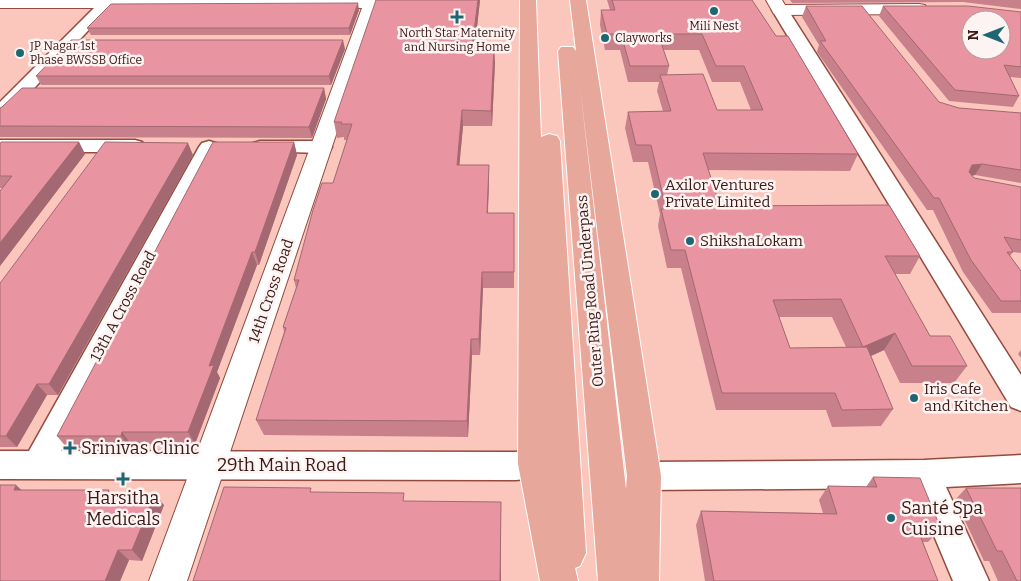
<svg xmlns="http://www.w3.org/2000/svg" width="1021" height="581" viewBox="0 0 1021 581" font-family="Bitter,serif">
  <rect width="100%" height="100%" fill="#fbc7bd"/>
  <g fill="none" stroke-linecap="round" stroke-linejoin="round">
    <defs>
      <path id="minor" d="M102,0H112L114,3L7,117L0,119V102Z
        M780,5L788,10L1021,375V411L1011,407L772,10Z
        M0,140H135L142,142L145,146L142,150L135,152H0Z
        M209,141L216,143L219,147L61,451L516,452L535,450L546,454L551,464L546,474L535,478L516,480L0,479V451H29L199,147L202,143Z
        M260,141H322L329,143L332,147L329,151L322,153L253,151L250,147L253,143Z
        M1021,455V483L946,487L989,581H953L914,488L644,490L633,486L628,476L633,466L644,462L924,460Z"/>
      <path id="tertiary" d="M0,0H381L187,581H149L362,8H0Z"/>
      <path id="secondary" d="M766,0H782L785,5L919,4L925,5L927,9L925,13L919,14L780,15L774,14Z"/>
      <path id="trunk" d="M520,0H536L541,137L549,134L557,136L560,141L586,553L580,566L575,568L578,581H540L518,464Z
        M570,0H586L661,476L659,581H598L558,51L561,47H573L576,51ZM580,87L627,476L626,489Z"/>
    </defs>
    <!-- minor casing -->
    <use href="#minor" stroke="#944a3e" stroke-width="3"/>
    <!-- tertiary casing -->
    <use href="#tertiary" stroke="#944a3e" stroke-width="2"/>
    <!-- secondary casing -->
    <use href="#secondary" stroke="#944a3e" stroke-width="2"/>
    <!-- trunk casing -->
    <use href="#trunk" stroke="#fff" stroke-width="2"/>
    <!-- minor -->
    <use href="#minor" fill="#fff" fill-rule="evenodd"/>
    <!-- tertiary -->
    <use href="#tertiary" fill="#fff" fill-rule="evenodd"/>
    <!-- secondary -->
    <use href="#secondary" fill="#fff" fill-rule="evenodd"/>
    <!-- trunk -->
    <use href="#trunk" fill="#e8a79b" fill-rule="evenodd"/>
  </g>
  <!-- wall -->
  <path fill="#c8808a" fill-rule="evenodd" d="M480,0L475,47L495,62L492,126H463L459,165L489,181L488,213H514V288H483L480,355H472L468,437L264,435L256,420L284,332L283,327L296,288L294,280L333,183L347,140H344V137L337,138L334,122Z
    M607,0H752L776,36L858,154L850,171L708,170L720,206L920,256L910,274H895L930,336L967,366L954,383H900L884,350L871,356L893,409L881,426L832,427L826,410H716L681,268H667L658,226L660,214L648,162H633L625,128L628,112L663,111L657,91L659,82H628L620,50H605L600,25L601,10H610ZM663,50H699L712,82H740L751,110H717L667,75L669,66ZM779,317H832L846,347L790,348Z
    M790,0H1021V9L963,2L792,3Z
    M806,6L939,102L959,108L1021,113V183L975,175L972,176L974,178L1021,187V253L1013,252L1010,256L1021,271V313H992L963,272L933,210H927L817,52L819,45L802,17Z
    M883,6L1021,12V78L1010,77L1019,96L1013,107L949,101L879,16Z
    M359,10L350,35H91L87,28Z
    M345,49L331,85H41L36,76Z
    M324,88L326,99L312,138L0,137V108Z
    M79,142L85,154L0,266V191L3,188H0V144Z
    M294,142L297,155L259,265H257L217,372L220,378L195,444H131L130,448H67L57,436Z
    M193,155L58,395H47L17,447H0V283Z
    M1021,350V358L1018,354Z
    M873,477L941,529L928,542H923L938,581H705L696,525L701,511L823,513L819,500L828,486L866,487Z
    M966,488L1021,581H998L989,561H984L955,500Z
    M22,490L111,493L164,505L142,561L129,560L120,581H0Z"/>
  <!-- shaded-wall -->
  <path fill="#a36871" d="M478,0H480L473,62L472,47Z
    M358,3L359,10L350,35L349,28Z
    M343,40L345,49L331,85L329,76Z
    M494,47L495,62L492,126L491,111Z
    M324,88L326,99L312,138L309,127Z
    M462,110L463,126L458,181L457,165Z
    M79,142L85,154L0,266V243Z
    M294,142L297,155L259,265L255,252Z
    M188,143L193,155L58,395L49,384Z
    M982,164L975,175L965,177L972,165Z
    M489,165V181L487,229V213Z
    M252,252L257,265L217,372L220,378L195,444L188,432L209,366Z
    M482,272L483,288L480,355L479,339Z
    M895,333L884,350L853,364L863,347Z
    M471,339L472,355L468,437L467,421Z
    M37,384L47,395L17,447L6,436Z
    M122,432L131,444L130,448L121,436Z
    M16,485L29,497L14,490Z
    M155,494L164,505L142,561L132,550Z
    M501,502V581H500Z
    M118,550L129,560L120,581H105Z"/>
  <!-- building -->
  <path fill="#e995a1" stroke="#a36871" fill-rule="evenodd" d="M376,0H478L472,47H494L491,111L462,110L457,165H489L487,213H514V272H482L479,339H471L467,421L256,420L286,328L283,327L299,280H294L313,210L322,183H333L352,124H341L342,122H334Z
    M612,0H752L776,36H788L858,154L703,153L720,206L889,205L920,256H885L930,336H950L967,366H912L895,333L863,347L841,299L773,300L790,348L867,347L893,409L842,410L835,393H722L685,250H671L661,209H666L651,145H636L628,112L671,111L660,75L703,74L717,110H763L744,66H716L702,34H658L669,66H630L621,34H607L601,10H615Z
    M358,3L349,28H87L111,4Z
    M806,6H862L939,102L959,108L1021,113V170L982,164L972,165L969,172L974,178L1021,187V240L1004,237L1013,252H1007L1021,271V301H1001L971,260L939,198H934L820,41H826Z
    M883,6H968L1021,12V67L1004,65L1019,96L955,90ZM971,20H1001V50H971Z
    M71,40H343L329,76H36Z
    M22,88H324L309,127L0,126V108L2,107Z
    M1,142H79L0,243V191L12,176H0V144Z
    M105,142L188,143L49,384H37L6,436H0V283L1,282Z
    M213,142H294L255,252H252L209,366L214,365L188,432H122L121,436H57Z
    M873,477L920,478L941,529L917,528L938,581H714L701,511L837,514L828,486L877,487Z
    M0,485H16L14,490H109L108,493L155,494L132,550H118L105,581H0Z
    M224,487L311,488L310,492L404,493L403,501L501,502L500,581H193Z
    M966,488H1021V581H1017L1002,551H997Z"/>
  <!-- markers -->
  <g fill="#1d6672" stroke="#fdf3f2" stroke-width="2">
    <circle cx="714" cy="11" r="5"/>
    <path d="M454.5 9.5h5v5h5v5h-5v5h-5v-5h-5v-5h5z"/>
    <circle cx="605" cy="38" r="5"/>
    <circle cx="20" cy="53" r="5"/>
    <circle cx="655" cy="194" r="5"/>
    <circle cx="690" cy="241" r="5"/>
    <circle cx="914" cy="398" r="5"/>
    <path d="M67.5 440.5h5v5h5v5h-5v5h-5v-5h-5v-5h5z"/>
    <path d="M120.5 471.5h5v5h5v5h-5v5h-5v-5h-5v-5h5z"/>
    <circle cx="891" cy="518" r="5"/>
  </g>
  <g text-anchor="middle" stroke-width="5" stroke-linejoin="round" paint-order="stroke">
    <!-- far-poi labels -->
    <g font-size="12" fill="#3a1a15" stroke="#fdf3f2">
      <text x="714" y="30">Mili Nest</text>
      <text x="457" y="37">North Star Maternity<tspan x="457" dy="14">and Nursing Home</tspan></text>
      <text x="615" y="42" text-anchor="start">Clayworks</text>
      <text x="30" y="50" text-anchor="start">JP Nagar 1st<tspan x="30" dy="14">Phase BWSSB Office</tspan></text>
    </g>
    <!-- poi labels -->
    <g font-size="15" fill="#3a1a15" stroke="#fdf3f2" text-anchor="start">
      <text x="665" y="190">Axilor Ventures<tspan x="665" dy="17">Private Limited</tspan></text>
      <text x="700" y="246">ShikshaLokam</text>
      <text x="924" y="394">Iris Cafe<tspan x="924" dy="17">and Kitchen</tspan></text>
    </g>
    <!-- street labels -->
    <g font-size="15" fill="#3a1a15" stroke="#fdf3f2">
      <text transform="translate(271 291) rotate(-71)" y="5">14th Cross Road</text>
      <text transform="translate(590 291) rotate(-95)" y="5">Outer Ring Road Underpass</text>
      <text transform="translate(123 306) rotate(-62)" y="5">13th A Cross Road</text>
    </g>
    <!-- near-poi labels -->
    <g font-size="18" fill="#3a1a15" stroke="#fdf3f2" text-anchor="start">
      <text x="81" y="454">Srinivas Clinic</text>
      <text x="123" y="504" text-anchor="middle">Harsitha<tspan x="123" dy="21">Medicals</tspan></text>
      <text x="901" y="514">Santé Spa<tspan x="901" dy="21">Cuisine</tspan></text>
    </g>
    <!-- near-street labels -->
    <g font-size="18" fill="#3a1a15" stroke="#fdf3f2">
      <text x="282" y="471">29th Main Road</text>
    </g>
  </g>
  <!-- north arrow -->
  <g transform="translate(986 35) rotate(270)"><circle r="24" fill="#fdf3f2" stroke="#af9c9a"/>
  <path d="M0-4L9 19L0 12L-9 19Z" fill="#1d6672"/>
  <text y="-8" font-size="14" font-weight="bold" text-anchor="middle" fill="#3a1a15">N</text>
  </g>
</svg>
